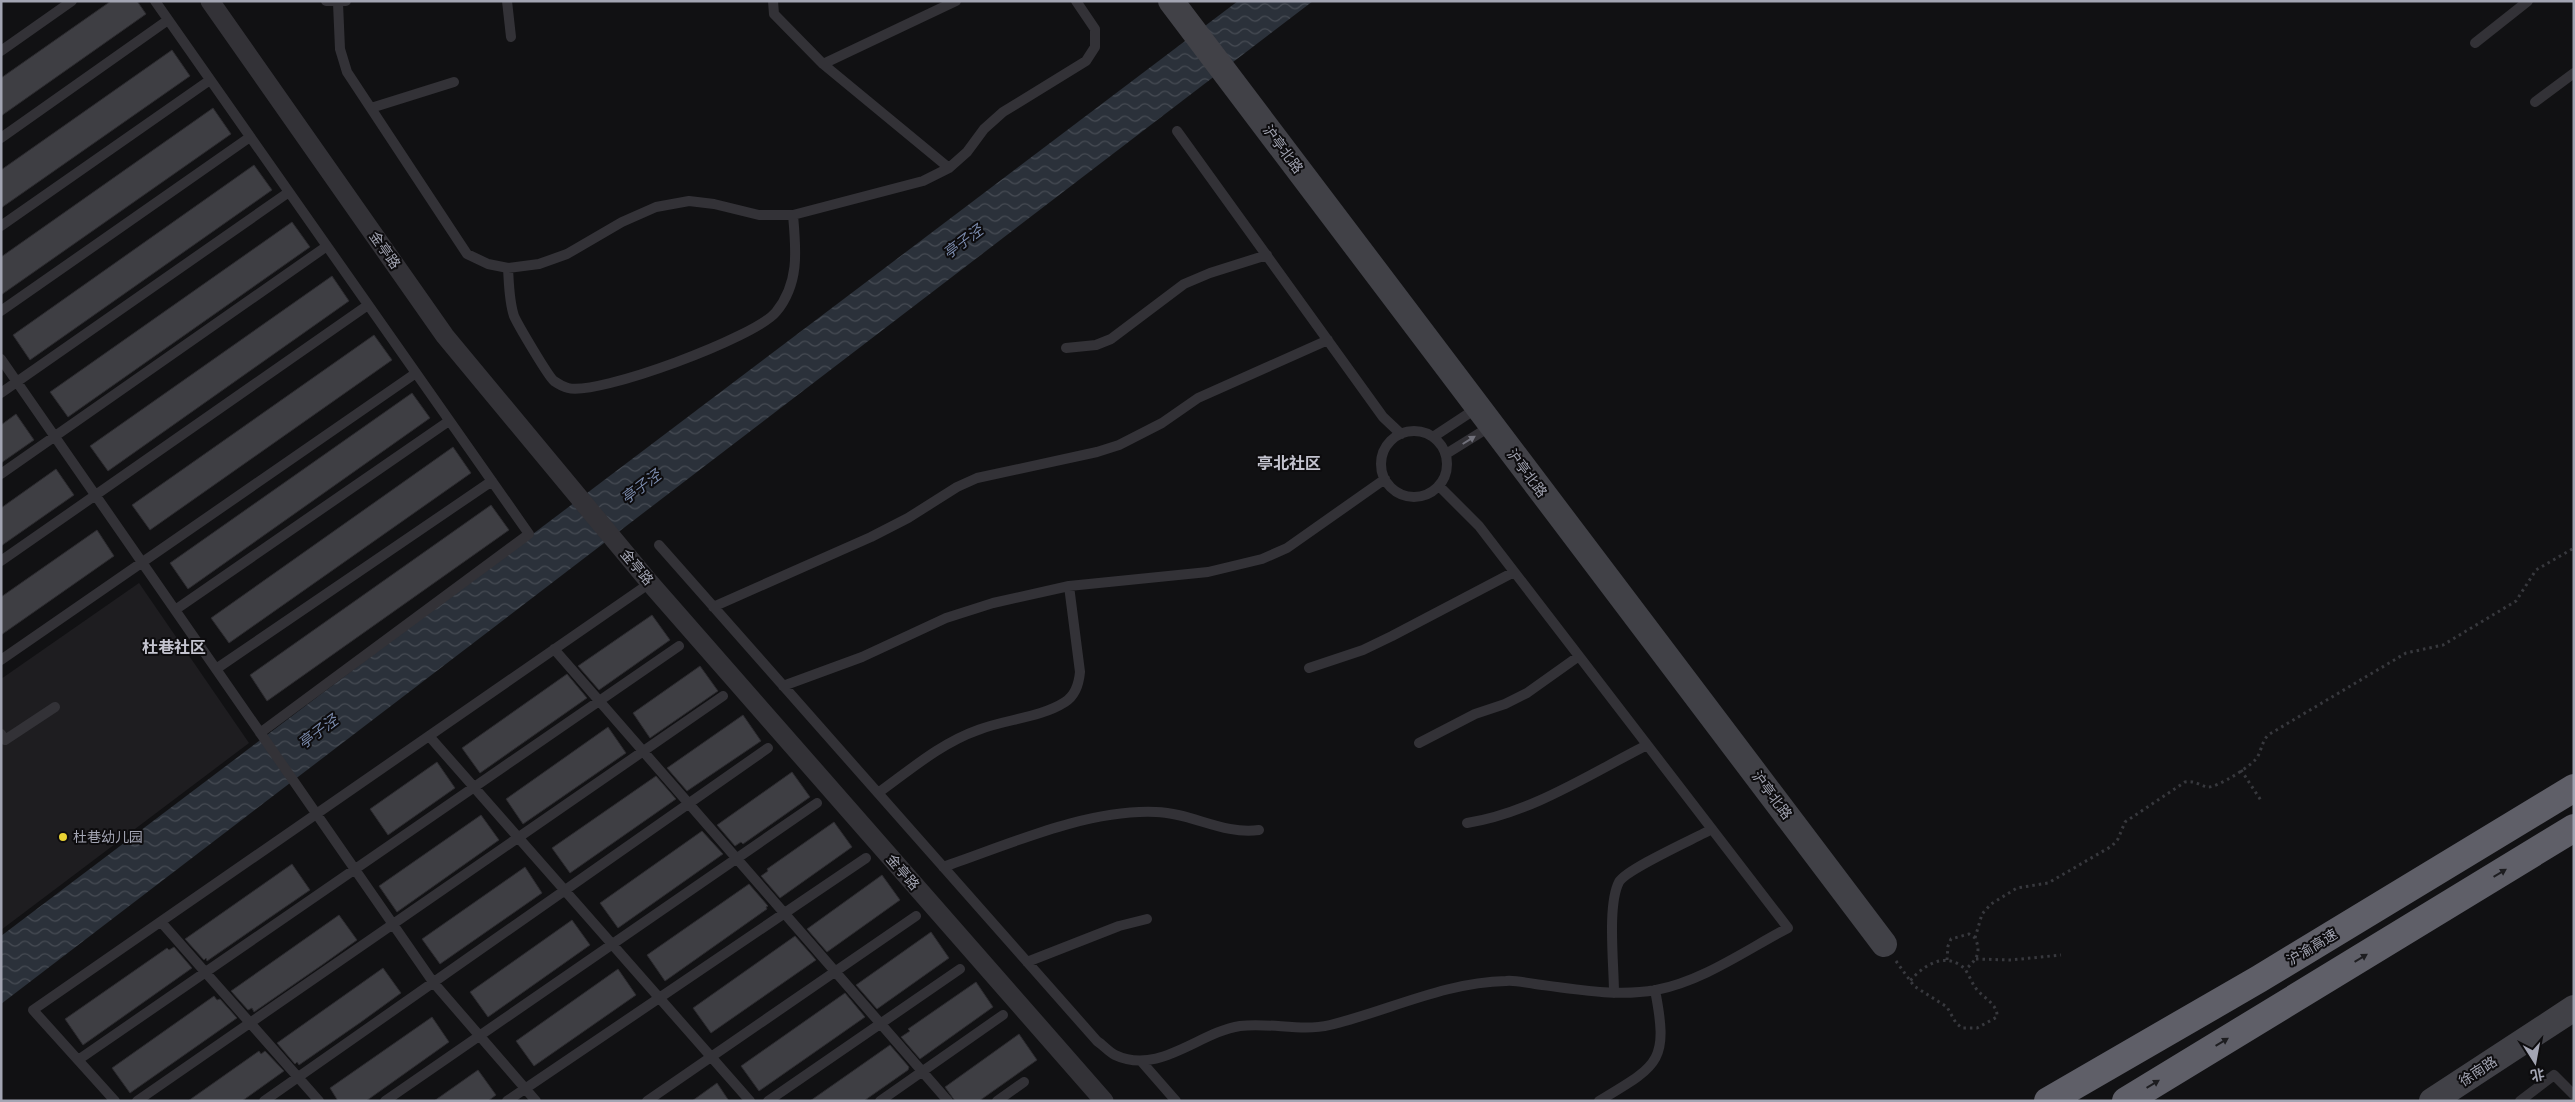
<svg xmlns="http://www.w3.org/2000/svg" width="2575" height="1102" viewBox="0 0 2575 1102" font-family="Roboto,'Noto Sans SC',sans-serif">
  <defs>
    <pattern id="water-waves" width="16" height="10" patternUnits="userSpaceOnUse" patternTransform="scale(1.25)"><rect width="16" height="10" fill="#2b313a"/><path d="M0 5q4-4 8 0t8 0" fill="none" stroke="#474c54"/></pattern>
  </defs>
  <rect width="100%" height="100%" fill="#111113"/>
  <!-- built -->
  <path fill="#1e1d20" d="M139,583L249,743L1,930V679Z"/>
  <!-- water -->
  <path fill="url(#water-waves)" d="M1238,1H1313L1,1004V936Z"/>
  <!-- building -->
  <path fill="#3e3e43" stroke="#2c2b2f" d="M111,1H137L146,14L1,116V78Z
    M172,50L190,76L1,208V170Z
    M213,108L231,134L1,295V257Z
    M254,165L272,190L30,360L13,335Z
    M292,222L310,247L68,417L50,392Z
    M332,276L349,301L108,471L90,446Z
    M374,335L392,360L150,530L132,505Z
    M412,393L430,418L188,589L170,563Z
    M16,414L34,440L1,463V425Z
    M453,447L471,473L229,643L211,618Z
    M56,469L74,495L1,546V508Z
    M491,505L509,530L267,701L250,675Z
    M97,530L114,556L1,635V597Z
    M652,615L670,640L599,690L578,666Z
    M700,666L718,691L650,738L633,713Z
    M567,674L587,698L480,773L462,748Z
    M743,715L761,741L687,791L667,768Z
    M608,727L626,753L523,824L506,799Z
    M437,762L455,788L388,835L370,809Z
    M792,772L810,797L743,844L741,842L735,846L717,825Z
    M656,776L676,799L570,873L552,848Z
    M481,815L499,840L397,912L379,886Z
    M834,822L852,847L780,898L761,876L768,871L767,869Z
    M702,831L723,854L618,928L600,903Z
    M292,864L310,890L275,914L207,961L206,958L204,960L185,939Z
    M525,867L542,893L440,964L422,939Z
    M882,875L900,900L827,952L807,929Z
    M749,884L768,906L766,907L767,909L665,981L647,955Z
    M339,915L357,940L322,965L254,1012L252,1008L248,1010L231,991Z
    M572,920L590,945L488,1017L470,992Z
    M931,932L949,958L877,1009L856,985Z
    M795,936L816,960L711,1033L693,1008Z
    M174,947L192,968L83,1045L65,1019L167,948L169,950Z
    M383,968L401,993L361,1022L299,1065L297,1062L295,1064L277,1043Z
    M618,969L636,995L534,1066L516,1041Z
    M976,982L993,1007L920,1059L901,1037L910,1031L908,1029Z
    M845,993L865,1017L759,1091L741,1066Z
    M214,996L217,1000L220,999L237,1018L130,1093L112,1068Z
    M432,1017L449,1042L366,1101H338L330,1088Z
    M1019,1034L1037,1060L979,1101H955L945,1087Z
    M890,1045L909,1067L908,1070L868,1098L864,1101H810Z
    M259,1051L261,1054L265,1051L284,1071L242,1101H188Z
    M478,1070L496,1095L488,1101H434Z
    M717,1083L729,1101H692Z"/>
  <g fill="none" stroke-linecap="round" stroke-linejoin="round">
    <!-- path -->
    <path stroke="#38393e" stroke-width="3" stroke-dasharray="2.5 4" stroke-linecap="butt" d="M2241,770L2262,802
      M1975,938L1982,914L1991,904L2017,888L2048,883L2112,846L2118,839L2125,822L2185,782C2195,780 2200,786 2208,787C2217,788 2255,764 2258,756C2262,748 2262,742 2268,735L2406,653L2443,645L2516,601L2536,570L2574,548
      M1976,959L2011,960L2061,955
      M1947,960L1948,946L1951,939L1969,934L1975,938C1982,953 1976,960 1965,970
      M1896,961L1914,986L1947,1007L1956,1023L1962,1028H1977L1997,1017C1998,1003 1982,998 1975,987C1970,980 1968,970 1960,965C1941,953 1922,967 1910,981"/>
    <!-- lane -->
    <path stroke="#333237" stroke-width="10" d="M155,1L529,534L260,733
      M326,1H346
      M507,1L511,37
      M773,1L774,14L823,64L949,168
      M338,3L340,49L347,72L467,254L488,264L508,268L539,264L567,254L622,222L656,207L689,201L714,204L759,215H793L923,181L949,168L967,152L984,129L1003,112L1086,61L1095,47V29L1076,1
      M2475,43L2528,1
      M1,51L72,1
      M823,64L956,1
      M2535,102L2574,73
      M371,108L454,82
      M1177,131L1383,417L1401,434
      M1,138L168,20
      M1,226L210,80
      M508,268C509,284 509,301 514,316C518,325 548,376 554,381C557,383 564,387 568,388C598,396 756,337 776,312C800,283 796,249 793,215
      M1,311L250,137
      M1066,348L1096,345L1111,339L1184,284L1210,273L1267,255
      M1,359L433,982L536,1101
      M1,393L289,192
      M1381 464a33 33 0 1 1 66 0a33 33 0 1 1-66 0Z
      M1433,437L1477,408
      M1446,454L1491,426
      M1,474L327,246
      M659,545L1097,1041C1103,1045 1109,1052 1115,1055C1159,1076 1199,1032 1240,1026C1270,1022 1301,1032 1330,1025C1388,1011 1445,982 1506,981C1515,980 1526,983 1535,984C1574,989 1616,997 1656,990C1703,981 1746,950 1788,928L1479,526L1439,486
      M1,561L368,305
      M713,607L871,537L908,518L957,487L977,478L1097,452L1119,445L1162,423L1198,398L1328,340
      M175,610L449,421
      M554,649L948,1101
      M1,660L416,373
      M1309,668L1363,650L1392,636L1514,572
      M216,669L492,481
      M783,686L862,657L946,618L993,603L1069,586L1208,572L1262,559L1287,548L1385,479
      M1,734L5,740L55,707
      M429,736L750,1101
      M1419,743L1475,714L1505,704L1527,693L1579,656
      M878,793C910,770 941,743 978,730C1006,719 1040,718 1065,702C1076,695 1079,683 1080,672L1069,586
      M1467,823C1531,813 1590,774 1647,745
      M943,867C1008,845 1086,809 1156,812C1192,813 1223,835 1259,830
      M161,922L319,1101
      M1027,962L1119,926L1147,919
      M1614,993C1614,965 1607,905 1619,882C1626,869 1696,838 1712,829
      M78,1060L679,646
      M1141,1061L1176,1101
      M115,1101L33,1010L650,583
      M137,1101L723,696
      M264,1101L768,748
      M385,1101L817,803
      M507,1101L866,858
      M647,1101L916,916
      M768,1101L960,969
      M880,1101L1003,1015
      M997,1101L1024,1082
      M1599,1101C1659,1065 1669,1062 1655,990
      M2520,1101L2554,1075L2574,1095"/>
    <!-- street -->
    <path stroke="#333237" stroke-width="19" d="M210,1L445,336L650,583L1104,1101"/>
    <!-- secondary -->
    <path stroke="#414147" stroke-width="26" d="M1171,1L1884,944
      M2432,1101L2574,1008"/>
    <!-- highway -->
    <path stroke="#5f5f68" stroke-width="28" d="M2048,1101L2259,979L2574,788
      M2126,1101L2574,828"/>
  </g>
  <!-- one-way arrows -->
  <defs><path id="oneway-solid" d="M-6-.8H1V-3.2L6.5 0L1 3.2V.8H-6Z" transform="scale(1.25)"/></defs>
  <use fill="#71717b" href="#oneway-solid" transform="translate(1469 440) rotate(-32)"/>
  <g fill="#1d1d20">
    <use href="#oneway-solid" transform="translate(2500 873) rotate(-31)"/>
    <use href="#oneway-solid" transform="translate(2361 958) rotate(-31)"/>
    <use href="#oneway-solid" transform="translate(2222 1042) rotate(-31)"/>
    <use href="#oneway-solid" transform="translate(2153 1084) rotate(-31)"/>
  </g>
  <!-- markers -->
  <circle fill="#e9d233" stroke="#0d0c0e" stroke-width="2" cx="63" cy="837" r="5"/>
  <g text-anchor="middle" stroke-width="4" stroke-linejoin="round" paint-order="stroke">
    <!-- street labels -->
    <g font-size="14" fill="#a3a5b3" stroke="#0d0c0e">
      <text transform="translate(1283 149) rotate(53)" y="5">沪亭北路</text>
      <text transform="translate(385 250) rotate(55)" y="5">金亭路</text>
      <text transform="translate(1527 473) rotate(53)" y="5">沪亭北路</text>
      <text transform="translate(637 567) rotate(50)" y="5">金亭路</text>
      <text transform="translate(1772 795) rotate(53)" y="5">沪亭北路</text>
      <text transform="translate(903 872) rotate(49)" y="5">金亭路</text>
      <text transform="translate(2312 947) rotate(-31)" y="5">沪渝高速</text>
      <text transform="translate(2478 1071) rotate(-33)" y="5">徐南路</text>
    </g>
    <!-- poi labels -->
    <g font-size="14" fill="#a3a5b3" stroke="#0d0c0e" text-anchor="start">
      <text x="73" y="842">杜巷幼儿园</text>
    </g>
    <!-- water labels -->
    <g font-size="15" font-style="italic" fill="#7b8bad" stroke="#0d0c0e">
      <text transform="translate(963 242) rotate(-37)" y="5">亭子泾</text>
      <text transform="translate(641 487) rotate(-37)" y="5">亭子泾</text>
      <text transform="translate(318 732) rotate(-37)" y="5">亭子泾</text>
    </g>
    <!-- quarter labels -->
    <g font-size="16" font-weight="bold" fill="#c4c4cf" stroke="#0d0c0e">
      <text x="1289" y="469">亭北社区</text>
      <text x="174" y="653">杜巷社区</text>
    </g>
  </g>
  <!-- border -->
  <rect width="2575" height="1102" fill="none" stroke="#a3a5b3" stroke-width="5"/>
  <!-- north arrow -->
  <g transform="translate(2535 1062) rotate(169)" stroke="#0d0c0e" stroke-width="4" paint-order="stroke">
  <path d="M0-4L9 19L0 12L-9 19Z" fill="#a3a5b3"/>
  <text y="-8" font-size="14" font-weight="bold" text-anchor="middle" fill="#a3a5b3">北</text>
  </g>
</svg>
